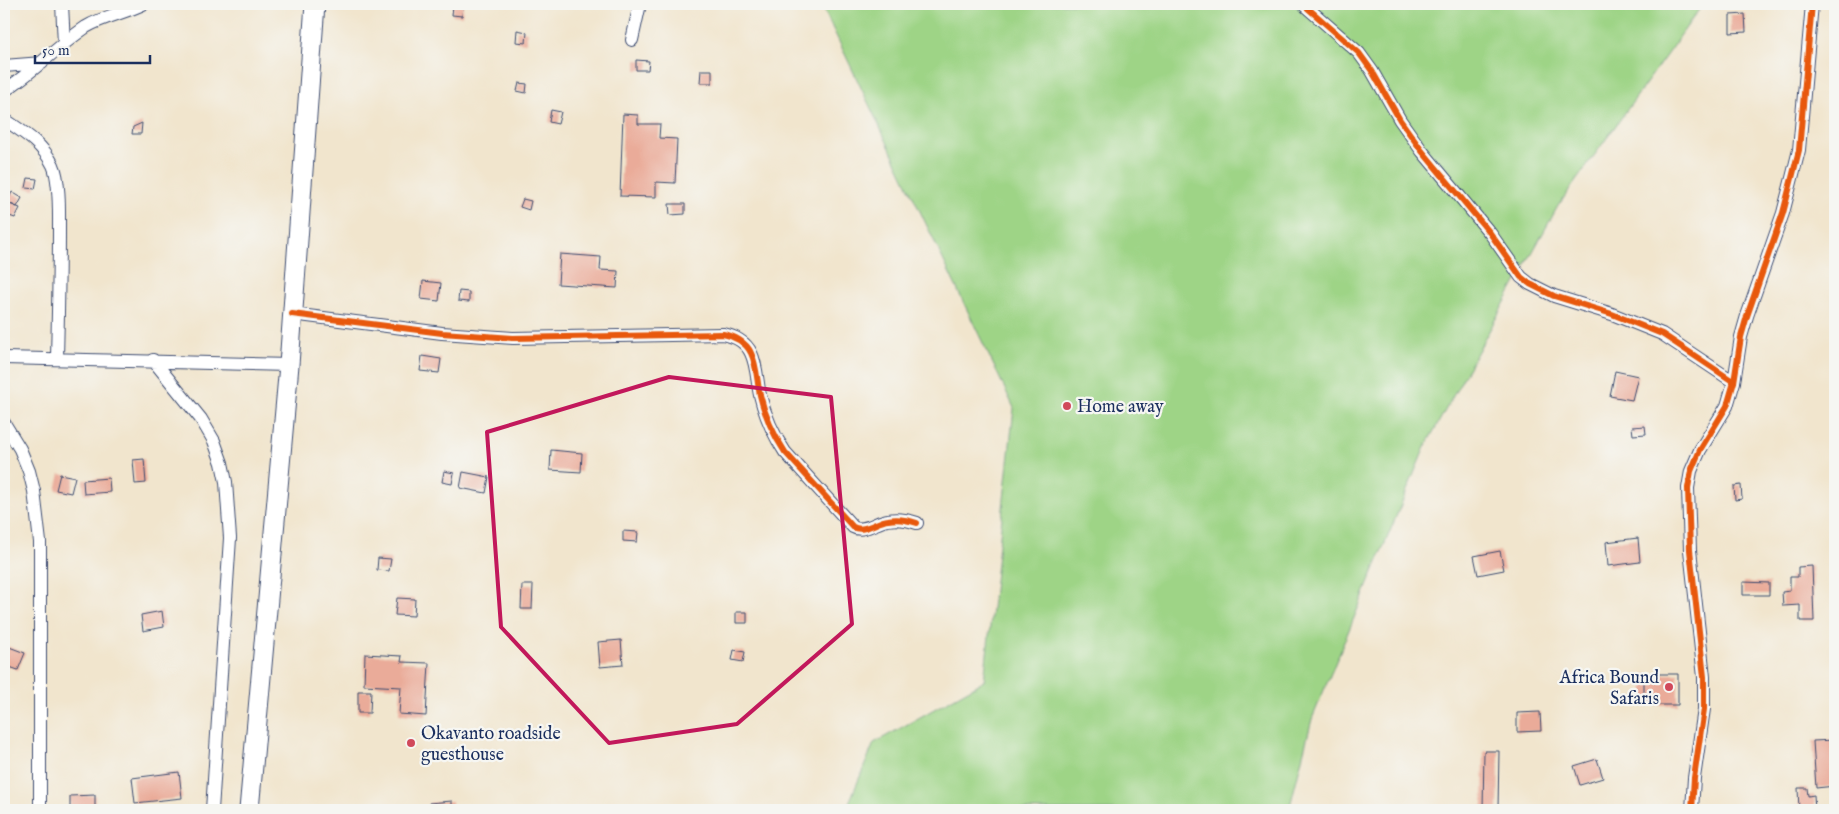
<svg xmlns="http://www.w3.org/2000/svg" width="1839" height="814" viewBox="0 0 1839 814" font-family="'IM FELL English',serif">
  <rect width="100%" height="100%" fill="#f6f6f2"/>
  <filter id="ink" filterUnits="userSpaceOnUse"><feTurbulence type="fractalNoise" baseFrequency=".02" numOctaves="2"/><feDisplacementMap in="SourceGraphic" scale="10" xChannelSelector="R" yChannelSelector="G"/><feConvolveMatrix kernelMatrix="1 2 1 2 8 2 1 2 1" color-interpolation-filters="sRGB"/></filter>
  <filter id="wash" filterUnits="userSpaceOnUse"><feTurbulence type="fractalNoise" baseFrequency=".0096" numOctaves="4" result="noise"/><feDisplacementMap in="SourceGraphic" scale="20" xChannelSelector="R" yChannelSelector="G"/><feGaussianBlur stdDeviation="1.12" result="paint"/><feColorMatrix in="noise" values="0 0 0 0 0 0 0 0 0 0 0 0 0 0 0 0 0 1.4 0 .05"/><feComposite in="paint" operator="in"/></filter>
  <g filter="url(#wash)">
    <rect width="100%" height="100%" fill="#f1e5cd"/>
    <!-- green -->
    <path fill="#9ed486" stroke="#5c8272" d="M821,4H1703L1558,206L1425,447L1312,719L1289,810H846L874,743L984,681L1014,408Z"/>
    <g id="blocks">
      <!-- building -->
      <path fill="#eaab99" d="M453,5L463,6L462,16L452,15Z
        M1745,14L1746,32L1730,33V15Z
        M517,30L527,32L526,43L516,42Z
        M636,60L649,61L648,70H636Z
        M701,70H712V83H700Z
        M519,83L527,84L526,93L517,91Z
        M551,110L561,112L558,124L549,122Z
        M623,114L638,115V124H660L659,138L677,139L675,183L656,182V197L620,196Z
        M142,123L141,134H132L133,127Z
        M28,178L37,179L35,189L26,188Z
        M12,192L22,198L17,207L7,202Z
        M523,199L531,201L529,210L520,207Z
        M4,202L20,208L15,218L4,214Z
        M669,204H685V214L670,215Z
        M560,254L601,257L600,270L618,271L617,288L558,284Z
        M423,281L441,283L439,301L421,299Z
        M459,291L469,292V302L458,301Z
        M422,356L441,359L439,373L420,371Z
        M1615,371L1638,376L1632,400L1610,396Z
        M1645,426L1646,434L1633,435L1632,427Z
        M551,450L582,453L581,472L550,470Z
        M144,459L146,483L135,484L133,460Z
        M444,471L454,473L452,484L442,482Z
        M463,472L489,477L486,493L460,488Z
        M60,474L75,477L71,493L56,490Z
        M109,478L110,492L84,494L83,480Z
        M1741,485L1742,499L1735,500L1734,486Z
        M623,531L638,532L637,542L623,541Z
        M1638,538L1640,562L1608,566L1606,542Z
        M1500,551L1504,570L1478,575L1474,556Z
        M378,558L391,559L389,571L377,570Z
        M1812,566L1814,621H1800V605L1783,606L1782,592L1790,591V577H1798V567Z
        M1743,582L1769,583V595H1743Z
        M522,585H533L532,609H521Z
        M397,598L415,599L414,616L395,615Z
        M162,611L164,627L143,631L141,615Z
        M736,612H747V623H736Z
        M621,640L623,665L600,667L598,642Z
        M4,645L25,653L18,670L4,665Z
        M734,650L745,652L743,662L732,660Z
        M365,654L402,656L401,662L429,663L426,716L399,714L401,687L364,685Z
        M1644,674H1678V705H1644Z
        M358,691H371L370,713H358Z
        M1540,712L1541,731L1517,732V713Z
        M1835,740V786L1816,788L1813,741Z
        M1484,751H1499L1498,810H1483Z
        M1597,759L1603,778L1580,785L1574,766Z
        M179,772L182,798L135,803L132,778Z
        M1798,788H1807L1808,796L1814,795L1815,810H1799Z
        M95,795V810H70V796Z
        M452,801V810H429V803Z"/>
    </g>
  </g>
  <g filter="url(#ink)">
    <use href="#blocks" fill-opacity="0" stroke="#3b4a6f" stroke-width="1"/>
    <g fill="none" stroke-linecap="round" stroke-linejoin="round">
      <defs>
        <path id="street" d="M62,4L64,44
          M1303,4L1359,53L1372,71L1400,120L1422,151L1490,233L1521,277L1530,284L1554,296L1612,314L1662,334L1734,382
          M632,40L640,4
          M4,66L42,63
          M4,91C33,72 57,47 86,27C104,16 125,13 143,4
          M4,119C23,132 42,143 53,165C60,180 59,213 59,229C59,273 58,316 57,359
          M292,314L442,333L513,338L723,334C734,336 746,342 751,353C757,365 757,382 760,395C765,416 773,434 785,452L853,527C864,533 877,521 888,520C898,518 908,520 917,523
          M4,358L289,365
          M153,360L201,419L214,441L222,463L226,482L230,538L212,810
          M4,423L20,449L29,471L34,491L40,542V810
          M1692,810L1694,778L1704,709V677L1690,550L1688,488L1691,471L1700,450L1727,406L1734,382L1741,337L1747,316L1783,213L1792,178L1799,150L1812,4"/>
        <path id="secondary" d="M249,810L289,365L315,4"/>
      </defs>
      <!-- street casing -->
      <use href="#street" stroke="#3b4a6f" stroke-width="14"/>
      <!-- secondary casing -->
      <use href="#secondary" stroke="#3b4a6f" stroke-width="21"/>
      <!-- street -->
      <use href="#street" stroke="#fff" stroke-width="12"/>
      <!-- secondary -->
      <use href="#secondary" stroke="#fff" stroke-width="19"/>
      <defs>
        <path id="cycleway" d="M1303,4L1359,53L1372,71L1400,120L1422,151L1490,233L1521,277L1530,284L1554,296L1612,314L1662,334L1734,382
          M292,314L442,333L513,338L723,334C734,336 746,342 751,353C757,365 757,382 760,395C765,416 773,434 785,452L853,527C864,533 877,521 888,520C898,518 908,520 917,523
          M1692,810L1694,778L1704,709V677L1690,550L1688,488L1691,471L1700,450L1727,406L1734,382L1741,337L1747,316L1783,213L1792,178L1799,150L1812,4"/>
      </defs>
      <!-- cycleway casing -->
      <use href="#cycleway" stroke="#f6f6f2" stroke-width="9"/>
      <!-- cycleway -->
      <use href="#cycleway" stroke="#e8590c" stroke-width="6"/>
    </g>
  </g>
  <!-- marked area -->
  <path fill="none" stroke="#c2185b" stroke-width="4" stroke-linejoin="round" d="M669,377L831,397L852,624L737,724L609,743L501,627L487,432Z"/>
  <!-- markers -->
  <g fill="#d1495b" stroke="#f6f6f2" stroke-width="2">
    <circle cx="1067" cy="406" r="5"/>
    <circle cx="1669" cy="687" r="5"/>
    <circle cx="411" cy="743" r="5"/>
  </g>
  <g text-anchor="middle" stroke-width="4.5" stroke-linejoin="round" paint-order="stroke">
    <!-- poi labels -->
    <g font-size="18" fill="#1b2f5e" stroke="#f6f6f2" text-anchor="start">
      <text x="1077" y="412">Home away</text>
      <text x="1659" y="683" text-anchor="end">Africa Bound<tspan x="1659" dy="21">Safaris</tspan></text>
      <text x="421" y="739">Okavanto roadside<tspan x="421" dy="21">guesthouse</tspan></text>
    </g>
  </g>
  <!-- margin -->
  <rect width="1839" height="814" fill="none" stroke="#f6f6f2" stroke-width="20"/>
  <!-- scale -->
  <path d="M35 55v8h115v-8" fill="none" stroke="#1b2f5e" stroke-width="2.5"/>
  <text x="42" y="55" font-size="15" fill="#1b2f5e" stroke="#f6f6f2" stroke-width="4" paint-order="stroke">50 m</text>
</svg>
